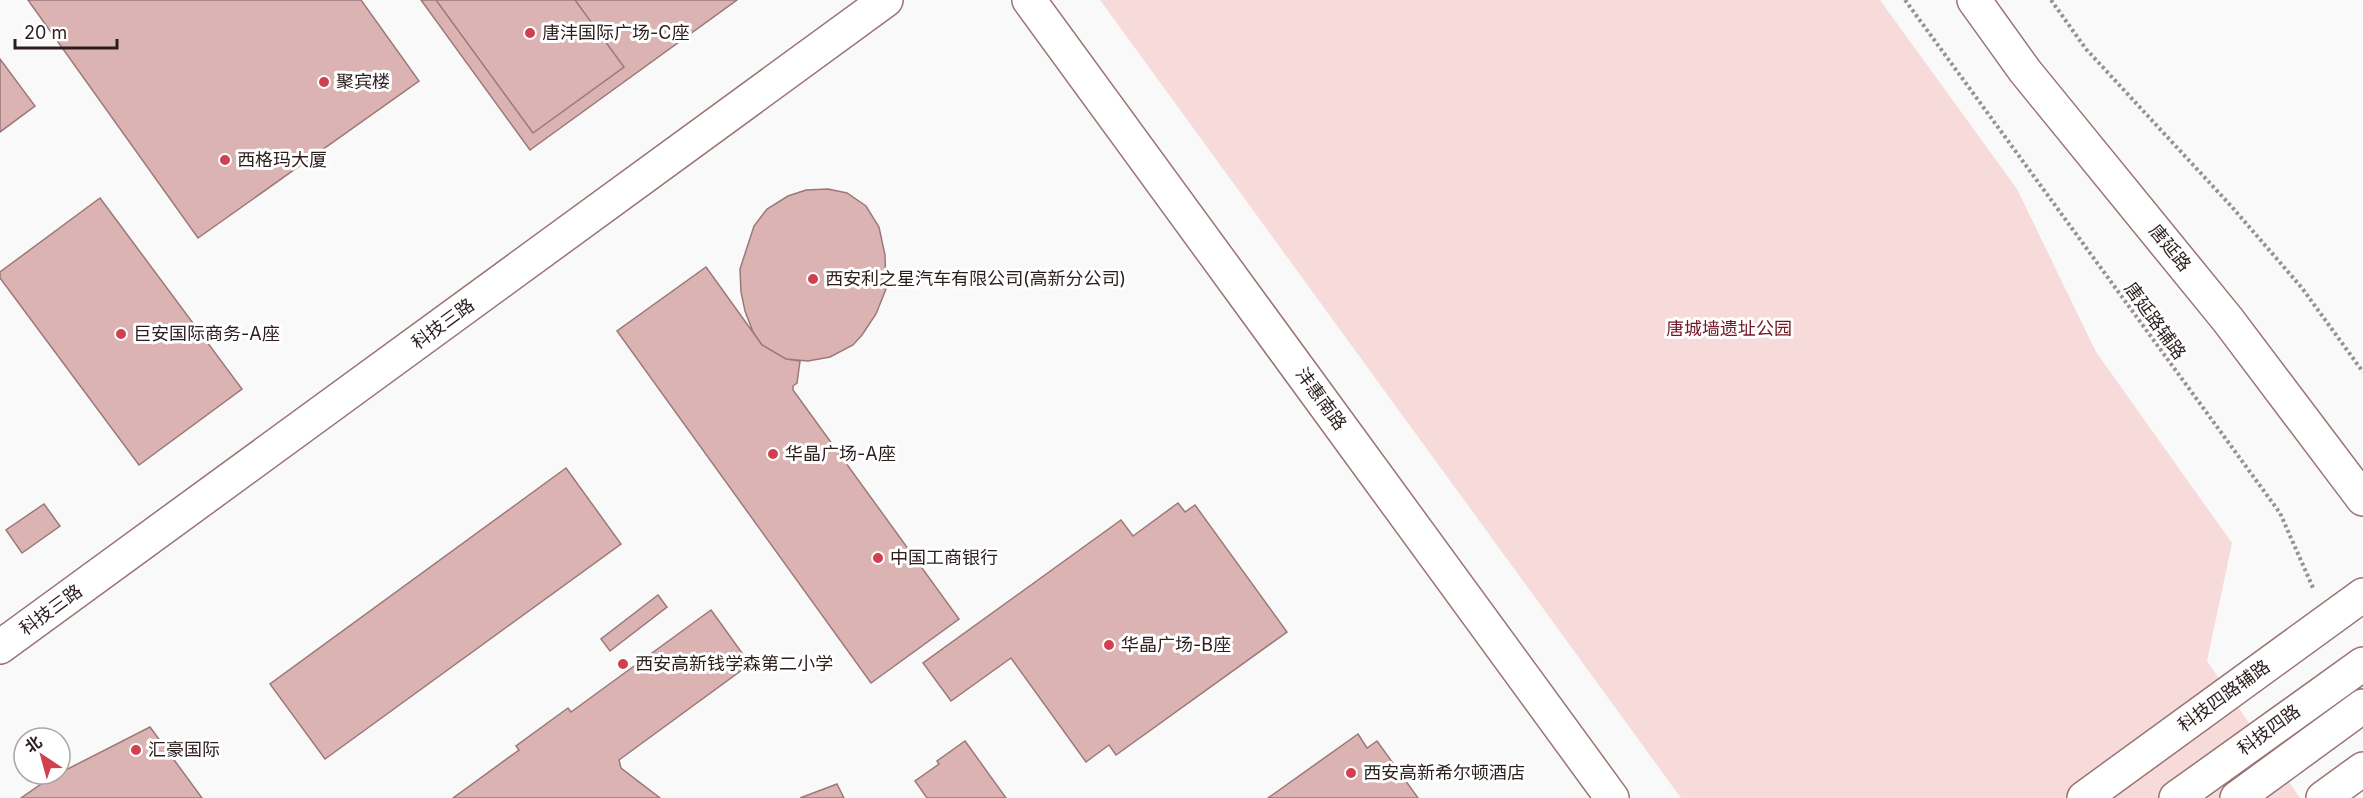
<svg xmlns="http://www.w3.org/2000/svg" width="2363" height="798" viewBox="0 0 2363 798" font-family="Inter,'Noto Sans SC',sans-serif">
  <rect width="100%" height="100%" fill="#f9f9f9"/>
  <!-- green -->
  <path fill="#f6dbda" d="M1100,0H1880L2017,189L2096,352L2232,543L2207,661L2300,798H1681Z"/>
  <!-- building -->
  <path fill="#dbb3b3" stroke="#9d7878" stroke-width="1.5" d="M28,0H361L419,81L198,238Z
    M421,0H737L530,150Z
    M436,0H575L624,67L533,133Z
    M0,59L35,106L0,132Z
    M828,189L847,193L866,206L879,227L885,255L886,289L876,314L862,335L853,345L830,357L808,361L786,359L762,345L753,332L745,311L741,292L740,269L754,226L767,209L788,196L806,190Z
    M100,198L242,389L139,465L0,278V272Z
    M706,267L762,345L786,359L800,361L797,383L793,386V390L959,619L871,683L617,331Z
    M566,468L621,544L325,759L270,684Z
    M1178,503L1185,512L1195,505L1287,632L1116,755L1109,745L1086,762L1011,658L951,701L923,663L1121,520L1133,536Z
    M44,504L60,526L22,553L6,530Z
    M658,595L667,607L610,651L601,639Z
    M711,610L750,664L619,760L621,768L660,798H453L519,750L516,746L568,708L571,712Z
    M150,727L202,798H21L50,778Z
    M1358,734L1367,748L1377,741L1418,798H1268Z
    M965,741L1006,798H927L915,781L939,764L937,761Z
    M837,784L844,798H800Z"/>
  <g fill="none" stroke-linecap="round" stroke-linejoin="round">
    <defs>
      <path id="street" d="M2084,798L2363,595
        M2323,798L2363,769"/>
      <path id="secondary" d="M0,647L886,0
        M2176,798L2363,664
        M2237,798L2363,706"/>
      <path id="primary" d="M1029,0L1612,798
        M1974,0L2025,71L2228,320L2363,499"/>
    </defs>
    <!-- street casing -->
    <use href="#street" stroke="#997473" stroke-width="36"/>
    <!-- secondary casing -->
    <use href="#secondary" stroke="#997473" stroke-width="36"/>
    <!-- primary casing -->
    <use href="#primary" stroke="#997473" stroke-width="36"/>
    <!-- path -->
    <path stroke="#989191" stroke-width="4" stroke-dasharray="3 3" stroke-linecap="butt" d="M1905,0L2280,513L2314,590
      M2051,0L2086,49L2232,207L2302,288L2363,372"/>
    <!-- street -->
    <use href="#street" stroke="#fff" stroke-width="33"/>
    <!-- secondary -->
    <use href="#secondary" stroke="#fff" stroke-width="33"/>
    <!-- primary -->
    <use href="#primary" stroke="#fff" stroke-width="33"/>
  </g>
  <!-- markers -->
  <g fill="#d1404e" stroke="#fff" stroke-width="2">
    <circle cx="530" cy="33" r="6"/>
    <circle cx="324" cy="82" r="6"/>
    <circle cx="225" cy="160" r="6"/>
    <circle cx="813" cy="279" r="6"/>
    <circle cx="121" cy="334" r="6"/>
    <circle cx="773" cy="454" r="6"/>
    <circle cx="878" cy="558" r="6"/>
    <circle cx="1109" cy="645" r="6"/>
    <circle cx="623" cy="664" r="6"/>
    <circle cx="136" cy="750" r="6"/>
    <circle cx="1351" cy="773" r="6"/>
  </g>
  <g text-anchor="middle" stroke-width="6" stroke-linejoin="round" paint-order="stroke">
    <!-- poi labels -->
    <g font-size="18" fill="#2d1e1e" stroke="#fff" text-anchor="start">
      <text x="542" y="39">唐沣国际广场-C座</text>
      <text x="336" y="88">聚宾楼</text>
      <text x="237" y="166">西格玛大厦</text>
      <text x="825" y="285">西安利之星汽车有限公司(高新分公司)</text>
      <text x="133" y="340">巨安国际商务-A座</text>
      <text x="785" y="460">华晶广场-A座</text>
      <text x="890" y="564">中国工商银行</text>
      <text x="1121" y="651">华晶广场-B座</text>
      <text x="635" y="670">西安高新钱学森第二小学</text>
      <text x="148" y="756">汇豪国际</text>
      <text x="1363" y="779">西安高新希尔顿酒店</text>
    </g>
    <!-- street labels -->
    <g font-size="18" fill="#2d1e1e" stroke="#fff">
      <text transform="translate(2170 248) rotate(51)" y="6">唐延路</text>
      <text transform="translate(2155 321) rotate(54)" y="6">唐延路辅路</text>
      <text transform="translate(443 324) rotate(-36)" y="6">科技三路</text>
      <text transform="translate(1321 399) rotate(54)" y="6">沣惠南路</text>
      <text transform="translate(51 610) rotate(-36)" y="6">科技三路</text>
      <text transform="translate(2224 696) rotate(-36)" y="6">科技四路辅路</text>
      <text transform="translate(2269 730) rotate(-36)" y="6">科技四路</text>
    </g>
    <!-- park labels -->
    <g font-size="18" fill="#711823" stroke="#fff">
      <text x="1729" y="335">唐城墙遗址公园</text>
    </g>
  </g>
  <!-- north arrow -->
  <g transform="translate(42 756) rotate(324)"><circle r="28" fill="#ffffff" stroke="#aba5a5" stroke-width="1.5"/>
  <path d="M0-4.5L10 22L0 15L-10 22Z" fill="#d1404e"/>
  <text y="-9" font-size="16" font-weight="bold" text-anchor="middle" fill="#2d1e1e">北</text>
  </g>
  <!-- scale -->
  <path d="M15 39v9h102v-9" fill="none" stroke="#2d1e1e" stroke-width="3"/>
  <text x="24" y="39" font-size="18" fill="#2d1e1e" stroke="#ffffff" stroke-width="4.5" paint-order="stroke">20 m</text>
</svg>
